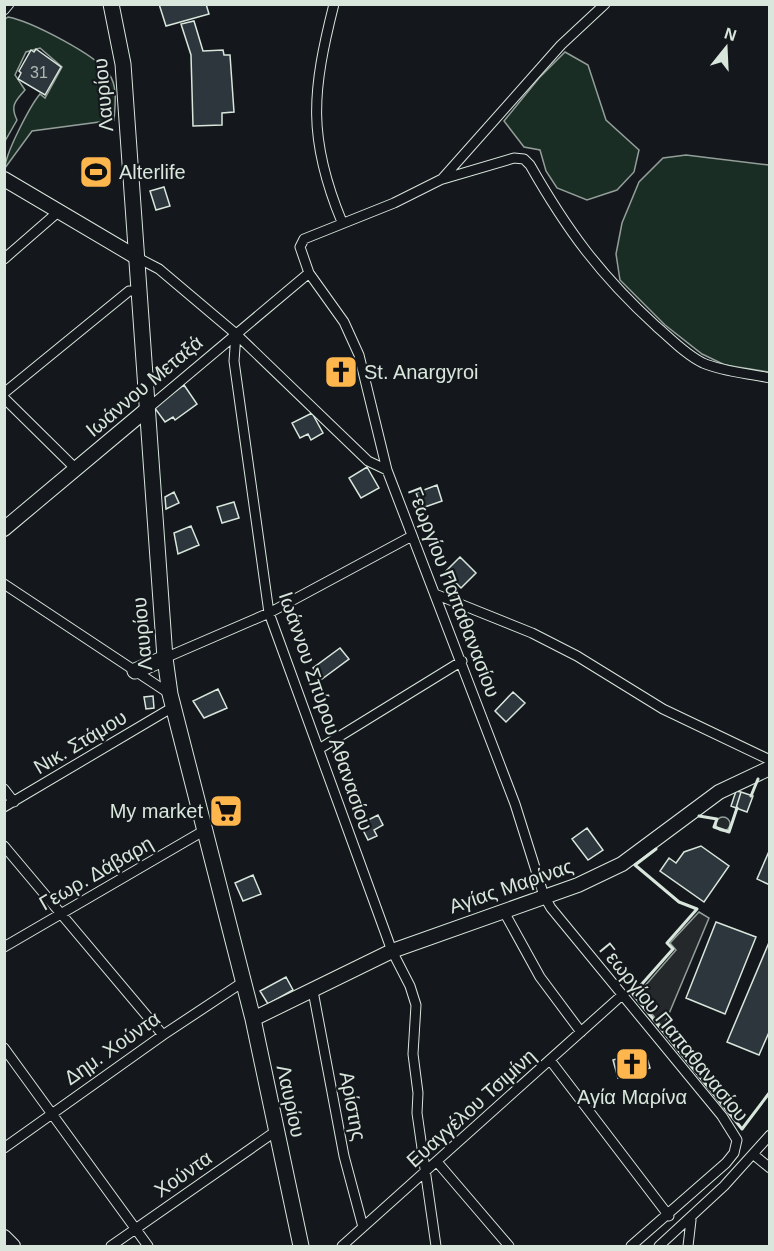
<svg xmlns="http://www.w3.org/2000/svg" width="774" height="1251" viewBox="0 0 774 1251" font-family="Helvetica,sans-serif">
  <rect width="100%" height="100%" fill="#14181c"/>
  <!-- green -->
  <path fill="#1a2d24" stroke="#939e99" stroke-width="1.5" d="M8,17C30,21 97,55 109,74C118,86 115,106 114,120L32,131L5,168C5,154 30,106 40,94L45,98L62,67L40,48L26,52L15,75L25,90C15,101 10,106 17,120L5,141L4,20Z
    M565,52L588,65L606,120L639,150L634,172L617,190L587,200L557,188L546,171L540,150L524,147L504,121L539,78Z
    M686,155L769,165V372L725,365L702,354L665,325L620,280L616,254L622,223L639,182L663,158Z"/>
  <!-- parking -->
  <path fill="#24282b" stroke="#939e99" stroke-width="1.5" d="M716 824a7 7 0 1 1 14 0a7 7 0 1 1-14 0Z
    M699,912L709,918L663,1028L637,995L676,950L670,943Z"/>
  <!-- building -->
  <path fill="#2c363c" stroke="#d8e6dc" stroke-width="1.5" d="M159,4H206L209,14L166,26Z
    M194,21L203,51L223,50L224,55H230L234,112L222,113V125L193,126L191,55L181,24Z
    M36,49L61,67L45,95L18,79L21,73L19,71L31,50L34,52Z
    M164,187L170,206L156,210L150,191Z
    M184,385L197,404L175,420L173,417L165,422L154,407Z
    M312,413L323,433L311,440L308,434L300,438L292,423Z
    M367,467L379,488L361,498L349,478Z
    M437,485L442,501L422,508L416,493Z
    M174,492L179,503L166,509L165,497Z
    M234,502L239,518L222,523L217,507Z
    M191,526L199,545L178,554L174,533Z
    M460,557L476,573L461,588L445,572Z
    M340,648L349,659L322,679L313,668Z
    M218,689L227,708L204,718L193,701Z
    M513,692L525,703L506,722L495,711Z
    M153,696L154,708L146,709L144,697Z
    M736,791L741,792L736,808L731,806Z
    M741,792L753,796L747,812L736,808Z
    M378,815L383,825L374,830L377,836L368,840L360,824Z
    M587,828L603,850L588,860L572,839Z
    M701,846L729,866L704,902L660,871L669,858L676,863L684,852Z
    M770,849V885L757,879Z
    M253,875L261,894L243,901L235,883Z
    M716,922L756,937L725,1014L686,998Z
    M770,940V1030L759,1055L727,1042Z
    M286,977L293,990L268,1004L260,991Z
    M645,1051L650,1068L618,1078L613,1060Z"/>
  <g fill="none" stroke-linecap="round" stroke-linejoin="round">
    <defs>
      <path id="street" d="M334,4C312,91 307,138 342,222
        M605,4L561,45L442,179L394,203L304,239L300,247L309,273L344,322L359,355L387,470L515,804L544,896L551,908L722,1116L737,1140L734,1153L726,1163L631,1246
        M4,10L9,4
        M443,179L514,158L524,159L530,165C567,230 600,275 656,326C670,338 686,355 703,363C724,372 747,373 770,378
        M136,257L159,269L236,334L368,461L387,470
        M4,259L58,212
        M236,334L234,361L269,613L392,951L410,986L416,1005L413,1054L418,1093L417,1113L436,1246
        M4,393L129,291H138
        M4,398L76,469
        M146,410L309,273
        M4,584L170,694
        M435,594L532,633L577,656L663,709L770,760
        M165,658L269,613L412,536
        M319,749L462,661
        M4,789L14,802
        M4,807L173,707
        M4,846L163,1035
        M503,910L540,977L581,1032
        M4,947L205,830
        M313,991L344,1156L363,1227
        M4,1048L148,1246
        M550,1060L669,1216
        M4,1148L163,1035L243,982
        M754,1155L770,1168
        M438,1163L509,1246
        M111,1246L276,1131
        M342,1246L622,995
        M659,1246L724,1186L770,1135
        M688,1246L691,1220"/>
      <path id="secondary" d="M4,179L136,257
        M4,529L146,410
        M253,1019L392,951L578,885L622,864L719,792L770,768
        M4,1237L13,1246"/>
      <path id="primary" d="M111,4L123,64L165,658L170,694L253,1019L301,1246
        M135,671L165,658"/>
    </defs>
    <!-- street casing -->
    <use href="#street" stroke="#d8e6dc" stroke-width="11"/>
    <!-- secondary casing -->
    <use href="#secondary" stroke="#d8e6dc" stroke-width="16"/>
    <!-- primary casing -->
    <use href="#primary" stroke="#d8e6dc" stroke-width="17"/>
    <!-- street -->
    <use href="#street" stroke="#14181c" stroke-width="9"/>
    <!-- secondary -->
    <use href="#secondary" stroke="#14181c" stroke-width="14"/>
    <!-- primary -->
    <use href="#primary" stroke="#14181c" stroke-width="15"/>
    <!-- wall -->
    <path stroke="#d8e6dc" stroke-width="3" d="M751,796L758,779
      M699,816L717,819L714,827L729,832L737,808
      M656,849L635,865L679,902L697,909L667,943L673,949L633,994L742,1129L770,1092"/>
  </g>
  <!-- icons -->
  <defs>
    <symbol id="stadium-square" viewBox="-11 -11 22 22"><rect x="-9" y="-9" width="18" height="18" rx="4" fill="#ffb74d" stroke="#14181c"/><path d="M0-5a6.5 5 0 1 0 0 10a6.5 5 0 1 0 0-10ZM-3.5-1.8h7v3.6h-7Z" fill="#111"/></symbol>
    <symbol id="church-square" viewBox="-11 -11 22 22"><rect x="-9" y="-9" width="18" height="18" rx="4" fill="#ffb74d" stroke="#14181c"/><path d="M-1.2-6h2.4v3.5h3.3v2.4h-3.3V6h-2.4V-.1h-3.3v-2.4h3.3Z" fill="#111"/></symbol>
    <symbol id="supermarket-square" viewBox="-11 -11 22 22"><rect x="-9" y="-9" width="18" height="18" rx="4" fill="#ffb74d" stroke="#14181c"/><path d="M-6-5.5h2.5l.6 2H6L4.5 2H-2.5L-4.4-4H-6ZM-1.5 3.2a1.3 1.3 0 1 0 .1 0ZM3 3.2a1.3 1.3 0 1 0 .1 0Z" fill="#111"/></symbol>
  </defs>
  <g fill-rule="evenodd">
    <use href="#stadium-square" x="77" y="153" width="38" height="38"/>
    <use href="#church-square" x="322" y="353" width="38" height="38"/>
    <use href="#supermarket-square" x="207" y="792" width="38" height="38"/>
    <use href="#church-square" x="613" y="1045" width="38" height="38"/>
  </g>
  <g text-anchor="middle" stroke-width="4.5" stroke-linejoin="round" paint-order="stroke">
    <!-- number labels -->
    <g font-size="16" fill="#adbab4">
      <text x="39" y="78">31</text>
    </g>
    <!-- street labels -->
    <g font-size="20" fill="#d8e6dc" stroke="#14181c">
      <text transform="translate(103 95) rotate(-95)" y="7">Λαυρίου</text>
      <text transform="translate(144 386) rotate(-40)" y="7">Ιωάννου Μεταξά</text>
      <text transform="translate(454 592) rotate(69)" y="7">Γεωργίου Παπαθανασίου</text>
      <text transform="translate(142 634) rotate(-95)" y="7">Λαυρίου</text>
      <text transform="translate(326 711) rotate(71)" y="7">Ιωάννου Σπύρου Αθανασίου</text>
      <text transform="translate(80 742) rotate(-31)" y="7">Νικ. Στάμου</text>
      <text transform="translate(96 873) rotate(-30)" y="7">Γεωρ. Δάβαρη</text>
      <text transform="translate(511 886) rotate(-19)" y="7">Αγίας Μαρίνας</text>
      <text transform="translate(674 1032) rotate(51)" y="7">Γεωργίου Παπαθανασίου</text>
      <text transform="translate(112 1048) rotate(-35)" y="7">Δημ. Χούντα</text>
      <text transform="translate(291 1101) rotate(78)" y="7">Λαυρίου</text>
      <text transform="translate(353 1106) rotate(79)" y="7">Αρίστης</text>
      <text transform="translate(471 1108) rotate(-42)" y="7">Ευαγγέλου Τσιμίνη</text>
      <text transform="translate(183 1174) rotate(-35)" y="7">Χούντα</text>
    </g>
    <!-- poi labels -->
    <g font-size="20" fill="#d8e6dc" stroke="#14181c" text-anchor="start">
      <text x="119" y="179">Alterlife</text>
      <text x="364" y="379">St. Anargyroi</text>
      <text x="203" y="818" text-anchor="end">My market</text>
      <text x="632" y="1104" text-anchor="middle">Αγία Μαρίνα</text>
    </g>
  </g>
  <!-- border -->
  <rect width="774" height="1251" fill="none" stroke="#d8e6dc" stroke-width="12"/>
  <!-- north arrow -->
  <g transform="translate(726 48) rotate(18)" stroke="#14181c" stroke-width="4.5" paint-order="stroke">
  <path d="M0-4.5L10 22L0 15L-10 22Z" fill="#d8e6dc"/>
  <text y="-9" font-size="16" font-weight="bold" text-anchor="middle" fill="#d8e6dc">N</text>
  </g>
</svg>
